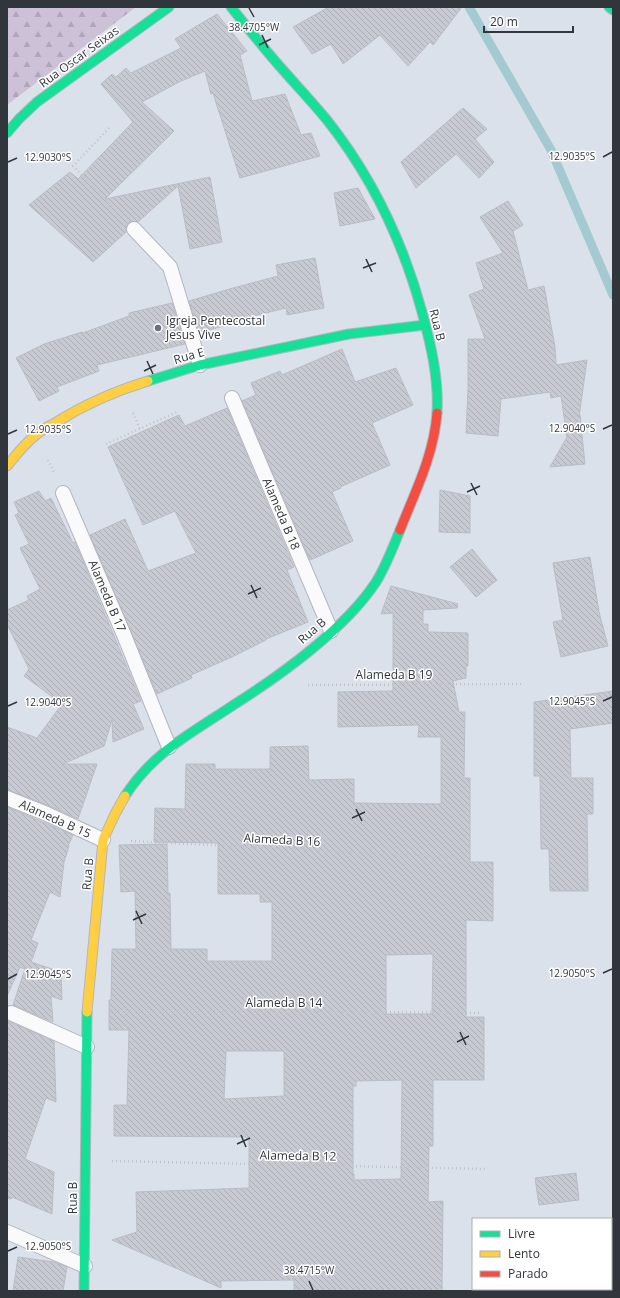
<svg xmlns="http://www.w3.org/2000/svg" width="620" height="1298" viewBox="0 0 620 1298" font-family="'Open Sans',sans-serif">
  <defs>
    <pattern id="forest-firs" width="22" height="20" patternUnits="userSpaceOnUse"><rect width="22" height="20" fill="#cdc1d8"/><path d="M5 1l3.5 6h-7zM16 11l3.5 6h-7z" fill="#b0a6ba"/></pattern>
    <pattern id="building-back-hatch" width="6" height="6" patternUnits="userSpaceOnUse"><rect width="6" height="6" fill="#c8cad3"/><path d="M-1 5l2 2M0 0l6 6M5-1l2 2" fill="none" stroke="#acaeb6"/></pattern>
  </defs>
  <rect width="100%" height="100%" fill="#dbe1eb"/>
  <!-- forest -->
  <path fill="url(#forest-firs)" d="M7,7H136L7,105Z"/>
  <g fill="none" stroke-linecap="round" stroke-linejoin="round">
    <!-- stream -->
    <path stroke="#a3cad0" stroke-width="9" d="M469,7L551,150L613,295"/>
  </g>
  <!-- building -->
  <path fill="url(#building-back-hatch)" stroke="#b9bcc4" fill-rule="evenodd" d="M329,7H462L433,45L430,42L408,66L380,35L343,64L331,44L312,54L293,27Z
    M217,14L247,51L240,55L252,101L285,94L301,135L311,133L320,156L240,178L213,93L211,94L205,71L179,82L142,102L174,131L105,199L210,177L222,242L190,249L178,186L138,222L132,221L128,223L126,227V232L93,262L29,205L70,172L78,179L133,122L101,84L112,74L116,77L126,68L131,73L181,48L175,39Z
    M463,108L487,129L475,139L494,162L479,178L456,154L416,188L401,162Z
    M358,188L375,219L340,226L334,193Z
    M508,201L523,225L513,231L528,290L544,286L555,347L556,365L587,360L579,417L580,415L585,464L550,467L567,437L561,396L551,398L550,392L501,399L498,436L466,433L468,390V339H485L469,295L484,289L476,263L503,253L480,217Z
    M315,258L324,308L287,315L286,308L237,320V322L199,333L189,301L233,288L278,276L276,265Z
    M172,303L185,344L97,365L99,371L57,387L59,391L39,401L16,358L44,344L82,332L83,333L129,316V313Z
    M342,349L355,382L396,368L413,405L372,423L390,465L340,487L341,488L332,492L353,541L310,560L242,401L256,395L251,383L280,371L282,375Z
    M227,408L294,567L287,570L308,622L266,639V640L232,657L191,675L192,678L157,694L90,535L125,519L148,571L196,553L175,511L143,525L108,447L179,415L185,426Z
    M440,490L470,496V533L439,532Z
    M39,491L45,501L51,498L73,543L75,542L141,701L133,704L144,729L113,742L112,720L104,746L63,764H97L78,819L50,806L7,790V727L37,738L62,704L24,676L29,669L7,624V610L29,600L27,596L40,589L20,548L29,544L15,515L19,513L14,502Z
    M472,549L497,580L476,597L450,567Z
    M590,557L599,612L608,646L561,657L553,622L563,620L553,563Z
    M391,586L458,604L457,608L423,610V624H428V632L468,633V666H466V678L453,681L459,712H465L464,778H470V862H493V921L466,920V1017H484V1080H433V1146H429L428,1202L443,1201L442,1291H294V1280L221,1281V1288L112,1240L137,1232L136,1192L249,1188V1137L114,1136V1105H127L129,1030H109V1000H111L112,949H136L135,891L121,892L119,845L167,844L168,893H170L171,949H207V961H272V902H260V894H218V843L154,842L155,808L185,809L186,764H215V769H270V747L308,746L309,780L354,779V803L441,804V737H418L419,725L338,727V692L393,691V613L381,614ZM433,954L432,1014H386V955ZM226,1051H284V1096L224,1099ZM402,1080L401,1179L354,1180V1174H353V1086H356V1081Z
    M613,691V723L570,729L571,778H593V814H587L588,891H550L549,849H541L540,776H534V702Z
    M7,807L73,835L68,846H69L64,862L60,897L50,892L31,940L38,943L31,962L61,972L62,1000L51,996L53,1022L13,1005L25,969L20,967L7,996Z
    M8,1021L54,1041L56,1102L46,1098L25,1159L54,1172L52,1214L12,1197L11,1199L7,1198V1024Z
    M576,1173L579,1200L539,1205L535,1178Z
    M18,1257L54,1262L67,1267L63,1291H13Z"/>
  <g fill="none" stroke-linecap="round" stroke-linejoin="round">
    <defs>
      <path id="lane" d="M134,229L170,267L200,365
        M232,398L331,631
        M63,493L124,635L169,747
        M7,798L47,814L103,840
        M11,1013L87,1047
        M7,1232L85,1266
        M611,1259H613"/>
      <path id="fast" d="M231,7C248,28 265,50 283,70C298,87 313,103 327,120C372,177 403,242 422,312C431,345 439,379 437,413
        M609,7L613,10
        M7,133L19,119L37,102L169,7
        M148,381L200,365L349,334L425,325
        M125,796C154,751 192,733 235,704C281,675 346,628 376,582C386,566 393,547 400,530
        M84,1291L87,1012"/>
      <path id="slow" d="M7,466C16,455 25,443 37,434C42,430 49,426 55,423C85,404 115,391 148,381
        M87,1012L103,840L115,814L125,796"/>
      <path id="jam" d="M400,530C415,492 434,455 437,413"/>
    </defs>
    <!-- lane casing -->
    <use href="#lane" stroke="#b2b6be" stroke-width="16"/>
    <!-- fast casing -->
    <use href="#fast" stroke="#b2b6be" stroke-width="11"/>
    <!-- slow casing -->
    <use href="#slow" stroke="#b2b6be" stroke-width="11"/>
    <!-- jam casing -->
    <use href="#jam" stroke="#b2b6be" stroke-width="11"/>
    <!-- path -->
    <path stroke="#c1c3c6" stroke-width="2.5" stroke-dasharray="1 3" stroke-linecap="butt" d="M109,128L73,166L118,213
      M133,413L140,429
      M106,444L177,412
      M48,460L54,472
      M308,685L524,684
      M131,841L461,858
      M114,1010L481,1013
      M112,1161L486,1169
      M577,1291V1289"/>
    <!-- lane -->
    <use href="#lane" stroke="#fafafc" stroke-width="14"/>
    <!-- fast -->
    <use href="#fast" stroke="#16e098" stroke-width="9"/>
    <!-- slow -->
    <use href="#slow" stroke="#ffcf43" stroke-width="9"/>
    <!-- jam -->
    <use href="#jam" stroke="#f24e42" stroke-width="9"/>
  </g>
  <!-- ticks -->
  <path fill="none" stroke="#31353c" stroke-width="1.5" d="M249,8L254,17M262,35L268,48M259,45L271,39M603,157L612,152M8,162L17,158M366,259L372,272M363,268L376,263M147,361L153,374M144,371L156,365M603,429L612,425M8,434L17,430M471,483L477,495M467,492L480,486M251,585L257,598M248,594L261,588M603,701L612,697M8,706L17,702M356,809L362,821M352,818L365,812M136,911L142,924M133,920L146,914M603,973L612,969M8,979L17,974M460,1032L466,1045M457,1042L469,1036M241,1135L246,1147M237,1144L250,1138M8,1251L17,1247M309,1281L313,1290"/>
  <!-- markers -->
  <circle fill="#6c7179" stroke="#fff" stroke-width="1.5" cx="158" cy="328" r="4"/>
  <g text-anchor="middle" stroke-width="3" stroke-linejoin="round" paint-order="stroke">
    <!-- street labels -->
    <g font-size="12" fill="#31353c" stroke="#fff">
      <text transform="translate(79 57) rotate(-36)" y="4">Rua Oscar Seixas</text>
      <text transform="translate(437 325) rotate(76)" y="4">Rua B</text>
      <text transform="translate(189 356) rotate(-16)" y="4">Rua E</text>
      <text transform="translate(281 514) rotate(67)" y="4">Alameda B 18</text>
      <text transform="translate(107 596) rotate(67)" y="4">Alameda B 17</text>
      <text transform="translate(312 631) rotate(-41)" y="4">Rua B</text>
      <text x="394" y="679">Alameda B 19</text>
      <text transform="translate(55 819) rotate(24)" y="4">Alameda B 15</text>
      <text transform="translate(282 840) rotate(3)" y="4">Alameda B 16</text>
      <text transform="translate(88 874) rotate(-85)" y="4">Rua B</text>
      <text x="284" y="1007">Alameda B 14</text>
      <text transform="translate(298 1156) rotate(1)" y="4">Alameda B 12</text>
      <text transform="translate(73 1198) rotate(-90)" y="4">Rua B</text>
    </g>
    <!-- poi labels -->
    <g font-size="12" fill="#31353c" stroke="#fff" text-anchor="start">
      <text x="166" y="325">Igreja Pentecostal<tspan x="166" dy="14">Jesus Vive</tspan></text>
    </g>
  </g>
  <g font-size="10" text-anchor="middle" fill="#31353c" stroke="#fff" stroke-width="3" stroke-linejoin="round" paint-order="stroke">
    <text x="254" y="31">38.4705°W</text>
    <text x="572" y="160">12.9035°S</text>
    <text x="48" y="161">12.9030°S</text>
    <text x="572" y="432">12.9040°S</text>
    <text x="48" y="433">12.9035°S</text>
    <text x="572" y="705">12.9045°S</text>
    <text x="48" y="706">12.9040°S</text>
    <text x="572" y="977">12.9050°S</text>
    <text x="48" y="978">12.9045°S</text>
    <text x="48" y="1250">12.9050°S</text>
    <text x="309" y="1274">38.4715°W</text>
  </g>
  <!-- border -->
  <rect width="620" height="1298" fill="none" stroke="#31353c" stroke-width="16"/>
  <!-- legend -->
  <rect x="472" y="1218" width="140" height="72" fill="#ffffff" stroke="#adaeb1"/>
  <rect x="480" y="1231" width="20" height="6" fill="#16e098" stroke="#adaeb1"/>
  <text x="508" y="1238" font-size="12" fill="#31353c">Livre</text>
  <rect x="480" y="1251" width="20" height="6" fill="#ffcf43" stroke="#adaeb1"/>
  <text x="508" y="1258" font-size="12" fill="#31353c">Lento</text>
  <rect x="480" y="1271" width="20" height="6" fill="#f24e42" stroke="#adaeb1"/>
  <text x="508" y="1278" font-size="12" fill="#31353c">Parado</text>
  <!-- scale -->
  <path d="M484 26v6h89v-6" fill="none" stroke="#31353c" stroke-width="2"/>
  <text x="490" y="26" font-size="12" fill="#31353c" stroke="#ffffff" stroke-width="3" paint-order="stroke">20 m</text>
</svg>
